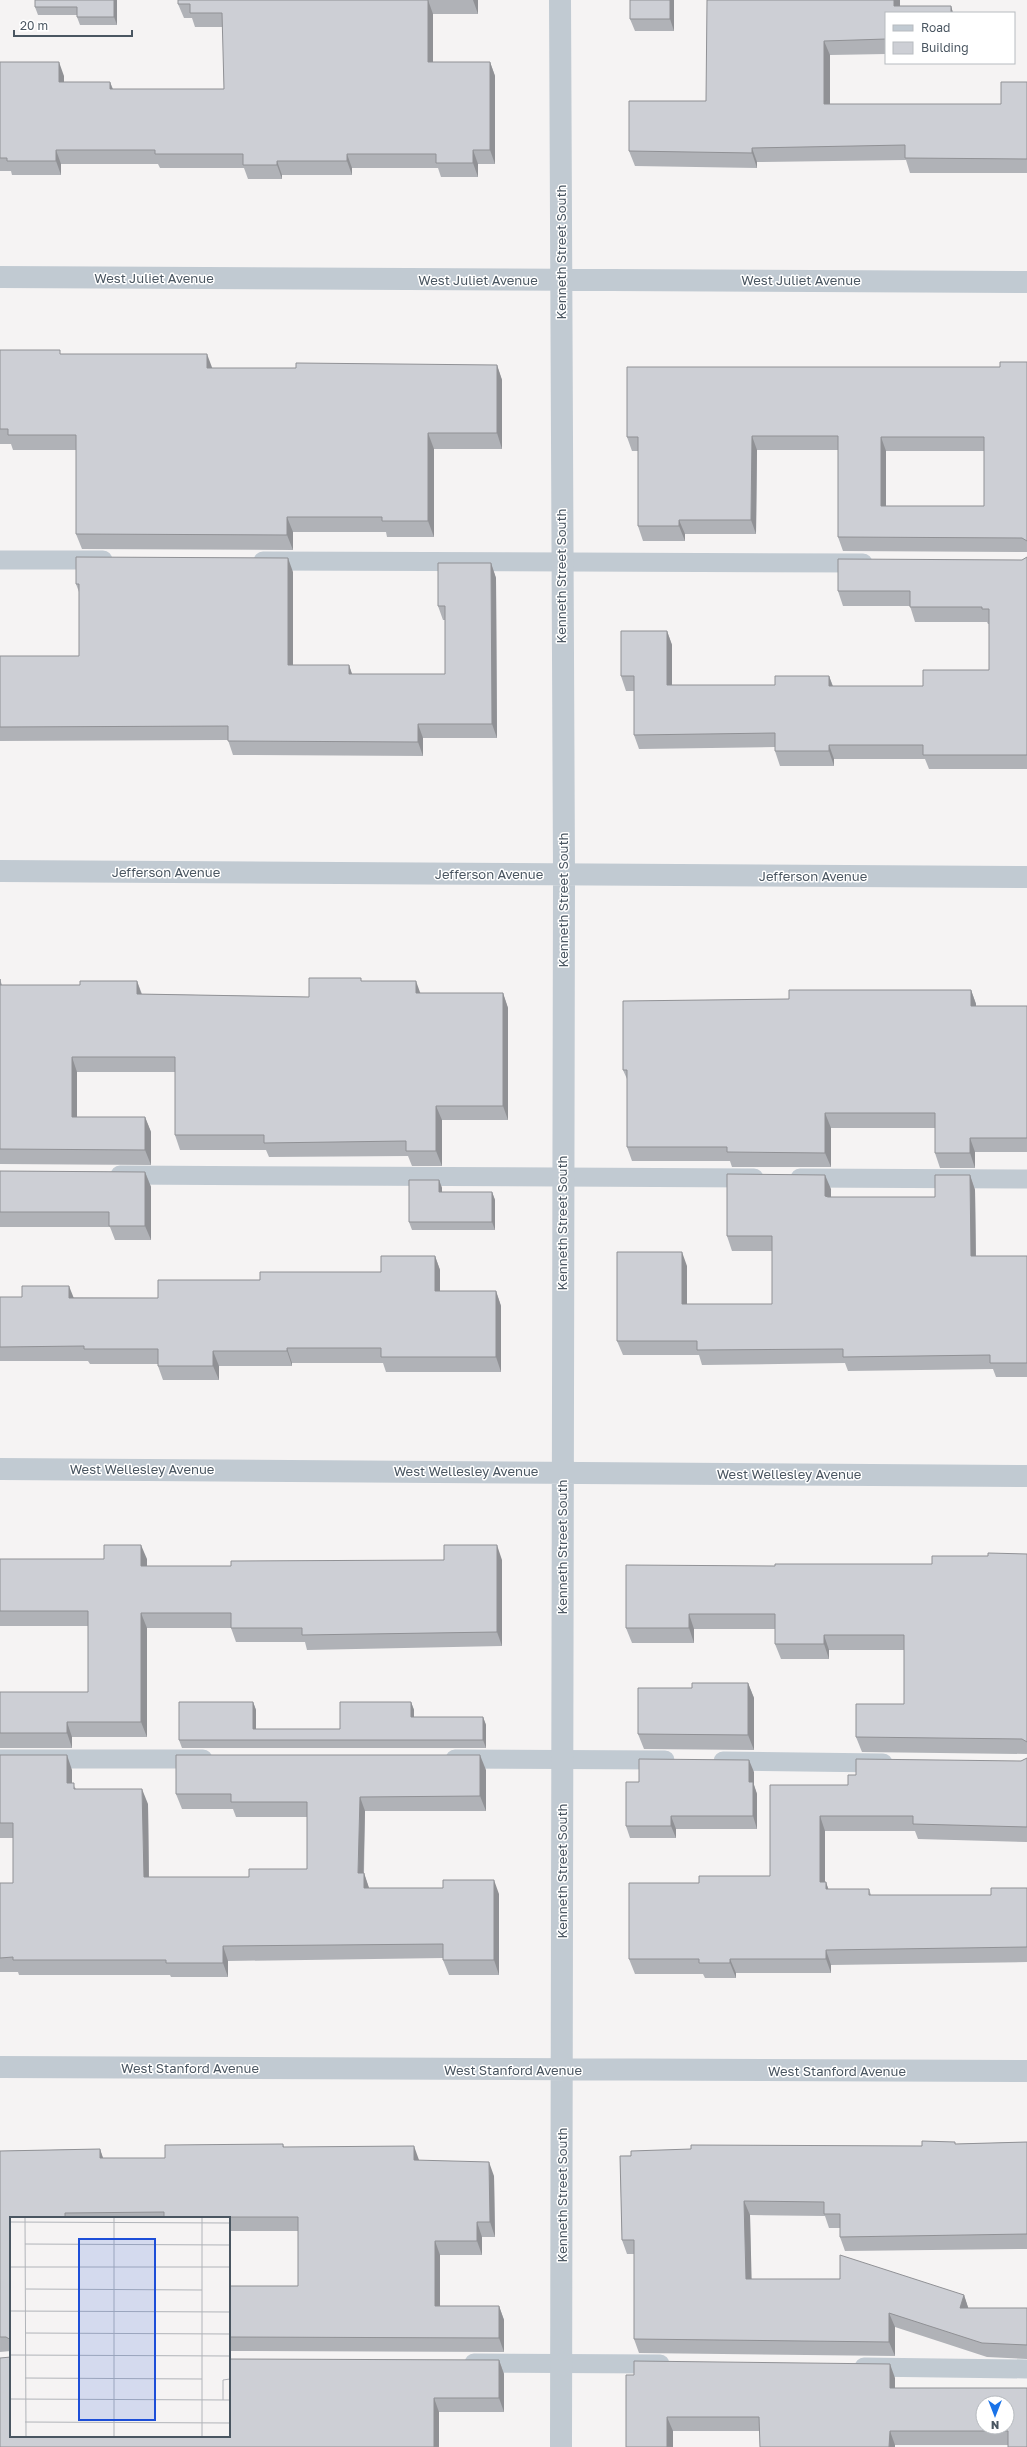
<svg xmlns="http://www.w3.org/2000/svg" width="1027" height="2447" viewBox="0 0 1027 2447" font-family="'Golos Text',sans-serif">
  <rect width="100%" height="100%" fill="#f5f3f3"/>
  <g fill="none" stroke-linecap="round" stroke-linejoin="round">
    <!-- lane -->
    <path stroke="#c1cad2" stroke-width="19" d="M0,560H103
      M263,561L863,563
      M120,1175L754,1178
      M800,1178L1027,1179
      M0,1759H203
      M455,1759L665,1760
      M723,1761L883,1763
      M474,2363L660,2364
      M864,2367L1027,2369"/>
    <!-- street -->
    <path stroke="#c1cad2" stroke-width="22" d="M560,0L564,875L561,2447
      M0,277L1027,282
      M0,871L1027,877
      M0,1469L1027,1476
      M0,2067L1027,2071"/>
  </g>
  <!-- wall -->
  <path fill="#b0b2b7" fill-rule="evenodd" d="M117,0V25H80L77,17V15H38L35,7Z
    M178,0H478V14H433V62H490L495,76V164H478V177H441L438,168H352V175H282V179H248L244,168H160L158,164H61V175H12L11,171H0V62L64,76V82H110L113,89H224L223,27H195L192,18H184L178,4Z
    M674,0V31H635L630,19Z
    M900,0V6H951L953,13H886V54L830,55V104H1001L1027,82V173H910L906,160L757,162V168L635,166L629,151L706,101Z
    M0,350L61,354L212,368H296L497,365L502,380V449H434V537H387L386,532H293V550L82,549L76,534V450H13L11,444H0Z
    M1027,362V552L843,551L838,537V450H757L756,534H685V541H643L638,526V451H632L627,437ZM886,451H984V506H886Z
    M1027,557V769H929L925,759H834V766H780L775,751V747L639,749L634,735V691H626L621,676L667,631L672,645V685H775L829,676L833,686H923L989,670V624H988L987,622H915L910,606H843L838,591L1022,560Z
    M491,563L496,578L497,738H423V756L233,755L228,740L0,741V656H79V592L76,584L293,572V665H349L352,674H445V620H443L438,606Z
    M0,979L2,985H80L137,981L142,994L309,997L362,981L420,993H503L508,1008V1120H442V1166H412L408,1156L269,1157L266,1150H180L175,1135V1072H77V1117H145L151,1132V1165L0,1164Z
    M971,990L976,1004V1006H1027V1152H975V1168H940L935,1153V1128H831V1167H732L730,1161H632L627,1147V1079L623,1070L789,999Z
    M0,1171L145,1172L151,1187V1240H115L110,1227H0Z
    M970,1175L975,1190L976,1256H1027V1377H996L993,1369L848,1371L845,1363L702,1365L699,1355H623L617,1341L687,1266V1304H772V1251H732L727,1236L831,1189V1197H935Z
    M439,1180L442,1188V1192H492L495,1200V1230H412L409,1222Z
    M435,1256L440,1270V1291H496L501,1306V1372H386L383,1363H292V1366H219V1380H163L158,1366V1364H90L88,1361H0V1297L158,1298L260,1280L381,1272Z
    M1027,1554V1754L862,1752L856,1737L904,1704V1650H829V1659H781L775,1644V1629H694V1643H632L626,1628L775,1566L932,1564L988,1556Z
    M0,1559H147V1566H231L502,1560V1646L307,1650L305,1642H236L231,1628H147V1737H72V1748H0V1692H88V1626H0Z
    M748,1683L754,1698V1750L644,1749L638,1734L692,1688Z
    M253,1702L256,1710V1729H340L411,1702L414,1710V1717H483L486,1725V1748H182L179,1740Z
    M0,1755L72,1770V1783L76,1789L148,1804L149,1877H249L307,1869V1817H236L233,1809H182L176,1794L486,1770V1811H365L364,1873L369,1888L499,1894V1975H449L443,1960V1958L228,1961V1977H171L170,1975H19L18,1972H0V1883H13V1838H0Z
    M1027,1758V1842L918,1839L915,1831H825V1882H826L828,1889H869L871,1895H991L1027,1888V1962L831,1965V1973H736V1978H705L703,1974H635L629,1959L699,1883L770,1876V1785H848L856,1775L1021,1761Z
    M754,1772V1785L757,1794V1829H676V1838H630L626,1826L639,1782Z
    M1027,2142V2249L845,2251L840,2237V2228H829L825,2216L750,2215L751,2279L964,2295L968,2308H1027V2359L987,2357L895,2327V2356L639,2353L634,2339V2254H627L622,2240L620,2156L922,2146L956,2144Z
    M283,2144L284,2147L419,2161L494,2176L495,2237H482V2255H440V2306H499L504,2320V2352L229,2351V2286H298V2231H229V2218H11V2351L0,2352V2151L100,2149L103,2158H165Z
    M499,2360L504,2374V2412H439V2447L11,2436Z
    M626,2375L895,2378V2388H1027L1008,2445H895L760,2431H673V2447Z"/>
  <!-- shaded-wall -->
  <path fill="#909195" d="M114,0H117V25L114,17Z
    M428,0L433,14V76L428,62Z
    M473,0H478V14Z
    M670,0H674V31L670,19Z
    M894,0H900V13L894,6Z
    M951,6L953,13H951Z
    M824,41L830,55V119L824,104Z
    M59,62L64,76V96L59,82Z
    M490,62L495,76V164L490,150Z
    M110,82L115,96L110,89Z
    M752,148L757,162V168L752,153Z
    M56,150L61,164V175L56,161Z
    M473,150L478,164V177L473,163Z
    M347,154L352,168V175L347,161Z
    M277,161L282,175V179L277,165Z
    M207,354L213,370L207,368Z
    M497,365L502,380V449L497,433Z
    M428,433L434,449V537L428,521Z
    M752,436L757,450L756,534L751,520Z
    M881,437L886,451V520L881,506Z
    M287,517L293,532V550L287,535Z
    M679,520L685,534V541L679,526Z
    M288,558L293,572V680L288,665Z
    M491,563L496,578L497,738L492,724Z
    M667,631L672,645V699L667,685Z
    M349,665L354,680L349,674Z
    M829,676L834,690L829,686Z
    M418,724L423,738V756L418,742Z
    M829,745L834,759V766L829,751Z
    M137,981L142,996L137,994Z
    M416,981L421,995L416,993Z
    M971,990L976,1004V1020L971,1006Z
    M503,993L508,1008V1120L503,1106Z
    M72,1057L77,1072V1132L72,1117Z
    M436,1106L442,1120V1166L436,1151Z
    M825,1113L831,1128V1167L825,1153Z
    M145,1117L151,1132V1165L145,1150Z
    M970,1138L975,1152V1168L970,1153Z
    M145,1172L151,1187V1240L145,1226Z
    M825,1175L831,1189V1211L825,1196Z
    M970,1175L975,1190L976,1270L971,1256Z
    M439,1180L442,1188V1200L439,1192Z
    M492,1192L495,1200V1230L492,1222Z
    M682,1252L687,1266V1319L682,1304Z
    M435,1256L440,1270V1306L435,1291Z
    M69,1286L75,1301L69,1298Z
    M496,1291L501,1306V1372L496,1357Z
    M287,1348L292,1363V1366L287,1351Z
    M213,1351L219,1366V1380L213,1366Z
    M141,1545L147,1559V1581L141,1566Z
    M497,1545L502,1560V1646L497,1632Z
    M141,1613L147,1628V1737L141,1722Z
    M689,1614L694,1629V1643L689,1628Z
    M824,1635L829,1650V1659L824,1644Z
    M748,1683L754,1698V1750L748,1735Z
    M253,1702L256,1710V1736L253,1729Z
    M411,1702L414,1710V1725L411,1717Z
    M483,1717L486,1725V1748L483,1740Z
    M67,1722L72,1737V1748L67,1733Z
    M67,1755L72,1770V1798L67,1783Z
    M480,1755L486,1770V1811L480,1796Z
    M749,1760L754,1772V1785L757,1794V1829L753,1816L749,1782Z
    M142,1789L148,1804L149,1892L144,1877Z
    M360,1797L365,1811L363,1888L358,1873Z
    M671,1816L676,1829V1838L671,1826Z
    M820,1816L825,1831V1897L820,1882Z
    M364,1873L369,1888H364Z
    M494,1880L499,1894V1975L494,1960Z
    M826,1882L831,1897L826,1889Z
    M223,1946L228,1961V1977L223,1963Z
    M826,1950L831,1965V1973L826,1959Z
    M730,1959L736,1973V1978L730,1963Z
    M414,2146L419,2160V2175L414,2160Z
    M100,2149L105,2164L100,2158Z
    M489,2162L494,2176L495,2237L490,2222Z
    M744,2201L750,2215L752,2293L746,2279Z
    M477,2222L482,2237V2255L477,2241Z
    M435,2241L440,2255V2320L435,2306Z
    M964,2295L969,2310L960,2308Z
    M499,2306L504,2320V2352L499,2338Z
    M889,2313L895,2327V2356L889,2342Z
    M499,2360L504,2374V2412L499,2398Z
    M890,2364L895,2378V2402L890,2388Z
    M434,2398L439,2412V2447H434Z
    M667,2417L673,2431V2447H667Z
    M890,2431L895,2445V2447H889Z"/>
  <!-- building -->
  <path fill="#cdcfd5" stroke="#909195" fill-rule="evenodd" d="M35,0H114V17H77V7H35Z
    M178,0H428V62H490V150H473V163H436V154H347V161H277V165H243V154H155V150H56V161H7V158H0V62H59V82H110V89H224L222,13H190V4H178Z
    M630,0H670V19H630Z
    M707,0H894V6H951V13H886V39L824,41V104H1001V82H1027V159L905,158V145L752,148V153L629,151V101H706Z
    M0,350H60V354H207V368H296V363L497,365V433H428V521H382V517H287V535L76,534V435H8V429H0Z
    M1000,362H1027V541L1022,538L838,537V436H752L751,520H679V526H638V437H627V367H1000ZM881,437H984V506H881Z
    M76,557L288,558V665H349V674H445V606H438V563H491L492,724H418V742L228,741V726L0,727V656H79V584H76Z
    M1027,557V755H923V745H829V751H775V733L634,735V676H621V631H667V685H775V676H829V686H923V670H989V609H982V607H910V591H838V559L1022,560Z
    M309,978H361V981H416V993H503V1106H436V1151H406V1141L264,1143V1135H175V1057H72V1117H145V1150L0,1149V979V985H80V981H137V994L309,997Z
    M789,990H971V1006H1027V1138H970V1153H935V1113H825V1153L727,1152V1147H627V1070H623V1001L789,999Z
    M0,1171L145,1172V1226H109V1212H0Z
    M727,1174L825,1175V1196L828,1197H935V1175H970L971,1256H1027V1363H990V1355L843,1357V1349L697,1350V1341H617V1252H682V1304H772V1236H727Z
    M409,1180H439V1192H492V1222H409Z
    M381,1256H435V1291H496V1357H381V1348H287V1351H213V1366H158V1349H84V1346L0,1347V1297H22V1286H69V1298H158V1280H260V1272H381Z
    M104,1545H141V1566H231V1561L444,1560V1545H497V1632L302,1635V1628H231V1613H141V1722H67V1733H0V1692H88V1611H0V1559H104Z
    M988,1553L1027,1554V1742L1022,1739L856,1737V1704H904V1635H824V1644H775V1614H689V1628H626V1565L775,1566V1564H932V1556H988Z
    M692,1683H748V1735L638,1734V1688H692Z
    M179,1702H253V1729H340V1702H411V1717H483V1740H179Z
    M0,1755H67V1783H74V1789H142L144,1877H249V1869H307V1802H231V1794H176V1755H480V1796L360,1797L358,1873H364V1888H443V1880H494V1960H443V1944L223,1946V1963H166V1960H13V1957L0,1958V1883H13V1823H0Z
    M1027,1758V1827L913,1824V1816H820V1882H826V1889H869V1895H991V1888H1027V1947L826,1950V1959H730V1963H699V1959H629V1883H699V1876H770V1785H848V1775H856V1759L1021,1761Z
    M639,1759L749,1760V1782H753V1816H671V1826H626V1782H639Z
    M922,2141L955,2142V2144L1027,2142V2234L840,2237V2214H824V2202L744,2201L746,2279H840V2255L964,2295L960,2308H1027V2345L982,2343L889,2313V2342L634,2339V2240H622L620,2156H631V2151L691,2149V2145L922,2146Z
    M283,2144V2147L414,2146V2160L489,2162L490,2222H477V2241H435V2306H499V2338L229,2337V2286H298V2217H197V2218H164V2212L65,2213V2218H11V2340L6,2337H0V2151L100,2149V2158H165V2145Z
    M11,2357V2436H229V2359L499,2360V2398H434V2447H0V2358Z
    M634,2361L890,2364V2388H1027V2447H1008V2431H890L889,2447H760L759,2417H667V2447H626V2375H634ZM983,2403H1007V2427H983Z"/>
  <g text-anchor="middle" stroke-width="3" stroke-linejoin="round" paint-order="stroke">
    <!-- street labels -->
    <g font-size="13" fill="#4a5661" stroke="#fff">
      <text transform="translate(561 252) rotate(-90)" y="5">Kenneth Street South</text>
      <text x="154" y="283">West Juliet Avenue</text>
      <text x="478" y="285">West Juliet Avenue</text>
      <text x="801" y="285">West Juliet Avenue</text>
      <text transform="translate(561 576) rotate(-90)" y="5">Kenneth Street South</text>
      <text x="166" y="877">Jefferson Avenue</text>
      <text x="489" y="879">Jefferson Avenue</text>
      <text x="813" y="881">Jefferson Avenue</text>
      <text transform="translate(563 900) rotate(-90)" y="5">Kenneth Street South</text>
      <text transform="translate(562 1223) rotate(-90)" y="5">Kenneth Street South</text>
      <text x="142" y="1474">West Wellesley Avenue</text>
      <text x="466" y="1476">West Wellesley Avenue</text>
      <text x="789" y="1479">West Wellesley Avenue</text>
      <text transform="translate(562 1547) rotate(-90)" y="5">Kenneth Street South</text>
      <text transform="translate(562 1871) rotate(-90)" y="5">Kenneth Street South</text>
      <text x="190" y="2073">West Stanford Avenue</text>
      <text x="513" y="2075">West Stanford Avenue</text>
      <text x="837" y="2076">West Stanford Avenue</text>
      <text transform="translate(562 2195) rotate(-90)" y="5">Kenneth Street South</text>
    </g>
  </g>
  <!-- overview -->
  <g transform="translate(10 2217)">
    <rect width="220" height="220" fill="#f5f3f3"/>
    <path fill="none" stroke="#b1b4b9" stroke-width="1" d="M15,0L16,220M104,0V220M192,0V220M0,5L220,6M15,27L220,28M0,50H220M16,72L192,73M0,94L220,95M15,116L220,117M0,138L220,139M15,161L192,162M0,182L220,183M213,183V163L220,162M15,205L220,206"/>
    <path fill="#1d4ed8" fill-opacity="0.15" stroke="#1d4ed8" stroke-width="2" d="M69,22H145V203H69Z"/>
    <rect width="220" height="220" fill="none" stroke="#4a5661" stroke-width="2"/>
  </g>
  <!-- legend -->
  <rect x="885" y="12" width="130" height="52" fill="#ffffff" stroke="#b7bbc0"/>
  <rect x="893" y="25" width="20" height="6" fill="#c1cad2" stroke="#b7bbc0"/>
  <text x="921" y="32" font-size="12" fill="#4a5661">Road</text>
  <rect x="893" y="42" width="20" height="12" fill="#cdcfd5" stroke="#b7bbc0"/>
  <text x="921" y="52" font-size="12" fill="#4a5661">Building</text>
  <!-- north arrow -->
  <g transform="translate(995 2415) rotate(180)"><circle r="19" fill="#ffffff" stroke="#b7bbc0"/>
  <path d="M0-3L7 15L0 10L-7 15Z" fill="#1a73e8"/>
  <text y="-6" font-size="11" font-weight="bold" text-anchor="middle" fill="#4a5661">N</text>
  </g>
  <!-- scale -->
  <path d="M14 30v6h118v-6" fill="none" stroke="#4a5661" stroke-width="2"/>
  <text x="20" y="30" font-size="12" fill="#4a5661" stroke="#ffffff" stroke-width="3" paint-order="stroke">20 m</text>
</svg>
